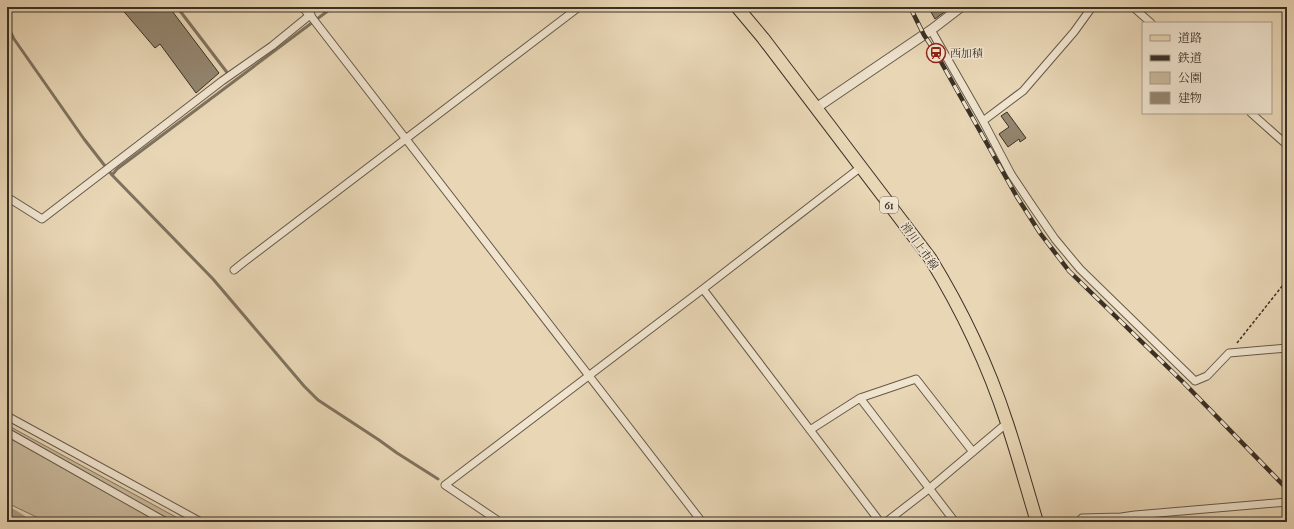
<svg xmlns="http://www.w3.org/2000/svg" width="1294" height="529" viewBox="0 0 1294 529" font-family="'IM FELL French Canon','Noto Serif JP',serif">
  <rect width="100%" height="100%" fill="#e8d6b5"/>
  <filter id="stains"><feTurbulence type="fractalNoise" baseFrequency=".005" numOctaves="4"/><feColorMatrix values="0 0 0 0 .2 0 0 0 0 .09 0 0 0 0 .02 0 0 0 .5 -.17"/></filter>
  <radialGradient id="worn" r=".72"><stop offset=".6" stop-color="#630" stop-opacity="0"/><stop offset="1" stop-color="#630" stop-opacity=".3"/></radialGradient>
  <!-- green -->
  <path fill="#caba9d" stroke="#827562" d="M7,425L185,522H47L7,503Z"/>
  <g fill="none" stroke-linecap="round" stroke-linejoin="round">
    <!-- stream -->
    <path stroke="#7f725e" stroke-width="3" d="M177,7L229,75
      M7,25L14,39L84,139L112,175L213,279L304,386L318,400L379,440L397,453L438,479
      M112,175L117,169L333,7"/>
    <!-- river -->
    <path stroke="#ad9e84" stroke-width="17" d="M7,515L19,522"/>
  </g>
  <!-- building -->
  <path fill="#948670" stroke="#3a3026" d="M120,7H169L219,73L196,93L160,44L155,48Z
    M939,7H945L947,10L935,19L931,12Z
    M1007,112L1026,138L1020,142L1019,139L1008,147L999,134L1009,127L1001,116Z"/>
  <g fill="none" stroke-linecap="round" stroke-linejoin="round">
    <defs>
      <path id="minor" d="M1133,7L1151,23
        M931,30L983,121L1023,91L1074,32L1092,7
        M1251,113L1287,145
        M983,121L1011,174L1033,207L1055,239L1080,269L1195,381L1207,376L1229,353L1287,348
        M7,197L42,219L222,81L272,46L310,15L702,522
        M234,270L244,262L579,7
        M703,289L880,522
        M860,398L955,522
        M7,416L201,522
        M810,430L860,398L916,379L973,452
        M7,432L166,522
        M500,522L445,485L703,289L861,167
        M886,522L930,488L1007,423
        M1078,522L1082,518L1121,517L1135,515L1287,502"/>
      <path id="tertiary" d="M304,7L310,15
        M816,108L931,30L961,7"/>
      <path id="primary" d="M737,7L763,38L930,258C962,310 988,365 1007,423C1018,456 1027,489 1037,522"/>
    </defs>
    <!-- minor casing -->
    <use href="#minor" stroke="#665a4a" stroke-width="9"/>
    <!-- tertiary casing -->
    <use href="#tertiary" stroke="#665a4a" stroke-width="11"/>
    <!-- primary casing -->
    <use href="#primary" stroke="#3a3026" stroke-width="14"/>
    <!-- path -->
    <path stroke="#3a3026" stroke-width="1.5" stroke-dasharray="3 2" stroke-linecap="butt" d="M1237,343L1287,280"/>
    <!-- minor -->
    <use href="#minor" stroke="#f0e4cf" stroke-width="7"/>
    <!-- tertiary -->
    <use href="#tertiary" stroke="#f0e4cf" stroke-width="9"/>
    <!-- primary -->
    <use href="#primary" stroke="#e8d6b5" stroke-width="12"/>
    <defs>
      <path id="rail" d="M910,7L924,35L936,53L1017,197L1040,233L1069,271L1184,383L1287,489"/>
    </defs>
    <!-- rail casing -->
    <use href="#rail" stroke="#3a3026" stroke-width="4.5"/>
    <!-- rail -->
    <use href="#rail" stroke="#f0e4cf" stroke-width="3" stroke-dasharray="9" stroke-linecap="butt"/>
  </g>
  <!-- icons -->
  <defs>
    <symbol id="station-ring" viewBox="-11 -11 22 22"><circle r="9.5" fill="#f0e4cf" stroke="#8f2418" stroke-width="1.5"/><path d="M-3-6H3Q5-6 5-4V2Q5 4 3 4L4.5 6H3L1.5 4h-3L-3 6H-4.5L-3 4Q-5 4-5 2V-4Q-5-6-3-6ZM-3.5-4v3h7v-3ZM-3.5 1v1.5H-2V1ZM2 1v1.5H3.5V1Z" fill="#8f2418"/></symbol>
  </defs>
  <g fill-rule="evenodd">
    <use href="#station-ring" x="925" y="42" width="22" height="22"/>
  </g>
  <g text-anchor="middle" stroke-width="3.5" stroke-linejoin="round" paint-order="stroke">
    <!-- shield labels -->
    <rect fill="#f0e4cf" stroke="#716659" stroke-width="1" x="880" y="197" width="18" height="16" rx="3"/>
    <g font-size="10" font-weight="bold" fill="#3a3026">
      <text x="889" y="209">61</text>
    </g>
    <!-- poi labels -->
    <g font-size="11" fill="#3a3026" stroke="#f0e4cf" text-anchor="start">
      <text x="950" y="57">西加積</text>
    </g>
    <!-- street labels -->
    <g font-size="11" fill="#3a3026" stroke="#f0e4cf">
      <text transform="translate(920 246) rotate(54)" y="4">滑川上市線</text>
    </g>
  </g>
  <!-- margin -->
  <rect width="1294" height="529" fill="none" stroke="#e8d6b5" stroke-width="24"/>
  <rect x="8" y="8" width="1278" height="513" fill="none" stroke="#3a3026" stroke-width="2"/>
  <rect x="12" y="12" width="1270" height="505" fill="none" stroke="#3a3026"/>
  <!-- legend -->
  <rect x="1142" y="22" width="130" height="92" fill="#f0e4cf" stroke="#a79c8b"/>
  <rect x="1150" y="35" width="20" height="6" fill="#e8d6b5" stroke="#a79c8b"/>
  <text x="1178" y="42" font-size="12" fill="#3a3026">道路</text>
  <rect x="1150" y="55" width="20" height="6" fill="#3a3026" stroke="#a79c8b"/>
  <text x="1178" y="62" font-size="12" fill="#3a3026">鉄道</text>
  <rect x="1150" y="72" width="20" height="12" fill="#caba9d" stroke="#a79c8b"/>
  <text x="1178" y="82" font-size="12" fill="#3a3026">公園</text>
  <rect x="1150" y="92" width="20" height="12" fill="#948670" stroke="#a79c8b"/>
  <text x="1178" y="102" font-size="12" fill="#3a3026">建物</text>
  <rect width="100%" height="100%" filter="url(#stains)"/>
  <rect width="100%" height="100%" fill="url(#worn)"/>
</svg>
